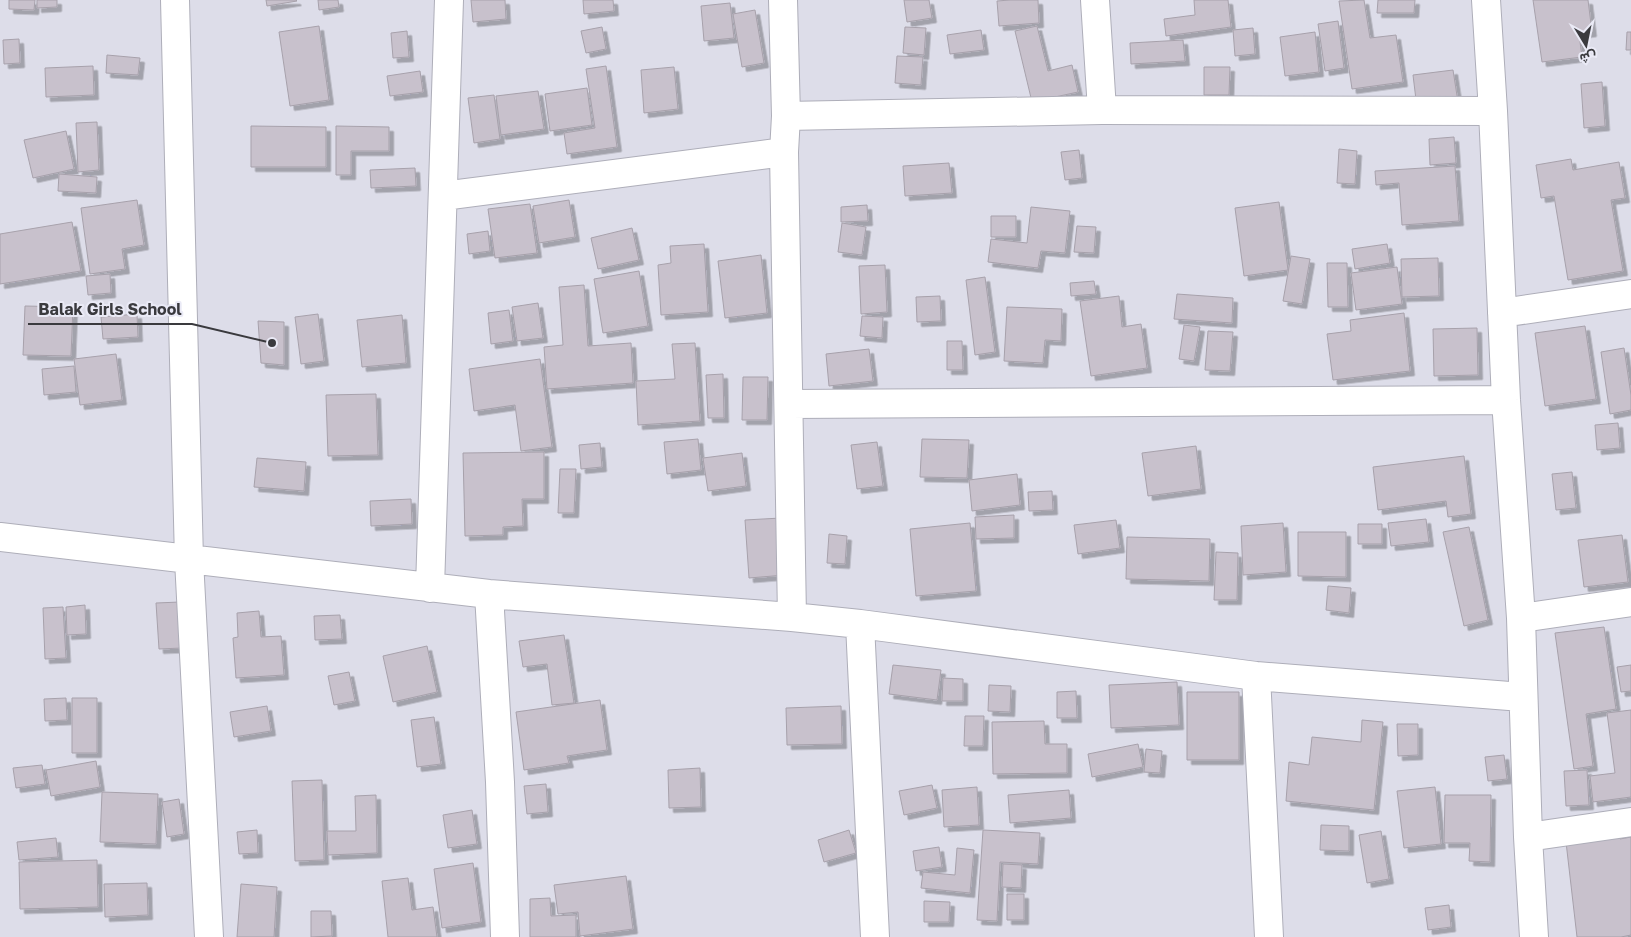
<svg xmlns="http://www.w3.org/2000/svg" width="1631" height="937" viewBox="0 0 1631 937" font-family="'Golos Text',Vazirmatn,sans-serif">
  <defs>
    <filter id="shadow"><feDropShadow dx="4.5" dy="4.5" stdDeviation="0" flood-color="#0004"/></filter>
  </defs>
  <rect width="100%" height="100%" fill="#dddde9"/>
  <!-- building -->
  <path fill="#c8c1cc" stroke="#a7a1ab" filter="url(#shadow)" d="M9,0H35L34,10L9,9Z
    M37,0H57V7L37,8Z
    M266,0H296L297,1L267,6Z
    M318,0H338L339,7L319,10Z
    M471,0H505L506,19L473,22Z
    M583,0H613L614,11L584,14Z
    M904,0H929L932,18L907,22Z
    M1010,0H1038L1039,23L999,26L997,1Z
    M1194,0H1228L1231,27L1166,36L1164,19L1195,15Z
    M1364,0L1370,38L1396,35L1403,82L1352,89L1339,1Z
    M1378,0H1415L1414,13H1377Z
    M1533,0H1588L1592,32L1579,34L1582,57L1542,62Z
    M730,3L734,38L704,41L701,6Z
    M755,10L764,63L742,67L733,14Z
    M1338,21L1344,68L1325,71L1318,24Z
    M319,26L329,100L290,106L279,32Z
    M1037,26L1048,71L1072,65L1078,92L1032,102L1015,31Z
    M602,27L606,49L586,53L581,31Z
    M905,27L926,28L924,55L903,53Z
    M1253,28L1255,54L1235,56L1233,30Z
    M981,30L984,50L950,54L947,35Z
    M407,31L409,57L393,58L391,33Z
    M1315,32L1319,72L1285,76L1280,37Z
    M1627,32H1631V50H1626Z
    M19,39L20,63L4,64L3,40Z
    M1183,40L1185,61L1131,64L1130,43Z
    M107,55L140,58L138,75L106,73Z
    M897,56L923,57L921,85L895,83Z
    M93,66L94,95L46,97L45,68Z
    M606,66L617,147L567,154L564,133L595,128L586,69Z
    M674,67L678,109L644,113L641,70Z
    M1204,67H1230L1229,95H1204Z
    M1453,70L1458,102L1417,108L1413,75Z
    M420,71L423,92L390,96L387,76Z
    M1602,82L1605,126L1584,128L1581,84Z
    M587,88L592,125L550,131L545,94Z
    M538,91L544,129L501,135L496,96Z
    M494,95L500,139L474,143L468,98Z
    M97,122L99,170L78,172L76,123Z
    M251,126L326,127V167H251Z
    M336,126L389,127V151H351V175H336Z
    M66,131L74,169L33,178L24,140Z
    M1454,137L1456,163L1430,165L1429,139Z
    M1339,149L1357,151L1355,184L1337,183Z
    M1079,150L1082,178L1065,180L1061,152Z
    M1571,159L1573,170L1619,162L1625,198L1611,200L1623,271L1568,280L1554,196L1541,198L1536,165Z
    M949,163L952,193L905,196L903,166Z
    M1455,166L1459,221L1402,225L1399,183L1376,185L1375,171Z
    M415,168L416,186L371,188L370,170Z
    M59,174L97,177L96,193L58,191Z
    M137,200L144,245L122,249L125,269L90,274L81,208Z
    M569,200L575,237L539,243L533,206Z
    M1279,202L1288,270L1244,276L1235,208Z
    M530,204L537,253L495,258L488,209Z
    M867,205L868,221L841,222V207Z
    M1031,207L1070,211L1065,253L1041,251L1038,268L988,262L991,239L1027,243Z
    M991,216H1016V237H991Z
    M72,222L81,271L0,284V234Z
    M842,223L866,227L862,255L838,252Z
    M1077,226L1096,227L1094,253L1074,252Z
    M632,228L639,260L598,269L591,238Z
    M488,231L490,251L469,254L467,234Z
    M704,244L708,312L661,315L658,265L671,263L670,246Z
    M1387,244L1390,263L1355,269L1352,249Z
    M761,255L767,313L725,318L718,261Z
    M1291,256L1310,259L1302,304L1283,301Z
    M1438,258L1439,296L1402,297L1401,259Z
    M1327,263H1347L1348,307H1328Z
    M885,265L887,312L861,314L859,266Z
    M1397,267L1402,304L1356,310L1351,273Z
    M639,271L648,326L603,333L594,279Z
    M110,274L111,293L88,295L86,276Z
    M985,277L995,352L975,355L966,280Z
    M1094,281L1096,294L1071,296L1070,283Z
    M584,285L588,346L631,343L633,383L547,389L544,347L563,345L559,287Z
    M1177,294L1233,298L1232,323L1174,319Z
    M940,296L941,321L917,322L916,297Z
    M1119,296L1122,327L1141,324L1147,368L1091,376L1080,301Z
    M538,303L543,338L517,341L512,307Z
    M25,306L73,307L71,356L23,355Z
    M1007,307L1062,309L1061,341L1045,340L1043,363L1004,361Z
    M509,310L513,341L491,344L488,313Z
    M1404,313L1410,371L1333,380L1327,334L1351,331L1350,320Z
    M137,314L138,337L103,339L101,317Z
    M318,314L324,361L301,364L295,317Z
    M402,315L406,363L362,367L357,320Z
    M862,316L883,317L882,338L860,336Z
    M258,321L284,322V365L261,363Z
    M1184,325L1200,327L1194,361L1179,359Z
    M1585,326L1596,399L1545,406L1535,333Z
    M1477,328L1478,375L1434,376L1433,329Z
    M1208,331L1233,332L1230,371L1205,370Z
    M947,341H962L963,370H947Z
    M695,343L700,421L638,425L636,381L675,379L672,344Z
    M1624,348L1631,395V410L1610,414L1601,352Z
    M869,349L873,381L829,386L826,354Z
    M116,354L122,400L80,405L74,359Z
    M540,359L552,447L521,451L515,405L474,411L469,369Z
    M74,366L76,392L44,395L42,369Z
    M723,374L724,418H708L706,375Z
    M743,377H768L767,420H742Z
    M376,394L378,455L328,456L326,395Z
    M1618,423L1620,448L1597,450L1595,425Z
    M698,439L701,470L667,474L664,442Z
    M922,439L969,440L967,478L920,477Z
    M877,442L883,486L857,489L851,445Z
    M600,443L602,467L581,469L579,445Z
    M1196,446L1201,489L1148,496L1142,453Z
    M544,452V499H522L523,526L503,527V535L465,536L463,453Z
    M742,453L746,486L708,491L703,458Z
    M1464,456L1471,514L1448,517L1446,501L1378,510L1373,467Z
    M257,458L306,462L304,491L254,487Z
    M560,469H576L574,513H558Z
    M1572,472L1576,508L1556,510L1552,474Z
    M1017,474L1020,505L972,511L969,480Z
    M1052,491L1053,510L1029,511L1028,492Z
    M411,499L412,524L371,526L370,501Z
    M1014,515V538L976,539L975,517Z
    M781,518L785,575L749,578L745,520Z
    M1426,519L1429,542L1391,546L1388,523Z
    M1116,520L1120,548L1078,554L1074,525Z
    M970,523L976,591L916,596L910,529Z
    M1283,523L1286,572L1243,575L1241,526Z
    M1358,524H1382V544H1358Z
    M1469,527L1488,620L1464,626L1443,532Z
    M1298,532H1346V577L1298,576Z
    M829,534L847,536L845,564L827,563Z
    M1622,535L1628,582L1584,587L1578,540Z
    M1127,537L1210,539L1209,581L1126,579Z
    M1216,552L1238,553L1237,600H1214Z
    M1328,586L1351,588L1349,613L1326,610Z
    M180,602L182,648L159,649L156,603Z
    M85,605L86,634L67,635L66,607Z
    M63,607L66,658L45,659L43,608Z
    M259,611L261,637L281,636L284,675L236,678L233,638L238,637L237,613Z
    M340,615L342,639L315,640L314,616Z
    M1604,627L1616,709L1586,714L1593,766L1574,769L1555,633Z
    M564,635L574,703L552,705L547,664L523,667L519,641Z
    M427,646L437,692L393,702L383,656Z
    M893,665L941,670L937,700L889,694Z
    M1631,665V691L1621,692L1617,667Z
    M349,672L355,701L334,705L328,676Z
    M943,678L963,679V701H942Z
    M1177,682L1179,725L1111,728L1109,685Z
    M989,685L1011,686L1010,712L988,711Z
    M1076,691L1077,718H1057V692Z
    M1187,692H1239V760H1187Z
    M66,698L67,720L45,721L44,699Z
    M72,698H97V753H72Z
    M600,700L607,750L567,756L569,763L524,770L516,712Z
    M267,706L271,731L234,737L230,712Z
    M841,706L842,744L787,745L786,708Z
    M1631,710V797L1593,802L1590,776L1615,773L1607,713Z
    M965,716H984L983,746H964Z
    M434,717L441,764L417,767L411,720Z
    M1362,720L1383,722L1374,810L1286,801L1289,762L1309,765L1312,737L1361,742Z
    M1044,721L1045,744H1067V773L993,774L992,722Z
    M1397,724H1418V755L1398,756Z
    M1138,744L1143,767L1092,777L1088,754Z
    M1146,749L1162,751L1160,773L1144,772Z
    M1504,755L1507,779L1488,781L1485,757Z
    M96,761L100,787L51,796L46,770Z
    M42,765L45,784L16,788L13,768Z
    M700,768L701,807L669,808L668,770Z
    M1587,770L1589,805L1566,806L1564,771Z
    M322,780L324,860L295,861L292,781Z
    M546,784L548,812L527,814L524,786Z
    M932,785L937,808L904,815L899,791Z
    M977,787L979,825L944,827L942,790Z
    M1435,787L1441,844L1404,848L1397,791Z
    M1069,790L1071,818L1010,823L1008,795Z
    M102,792L158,794L156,844L100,842Z
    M376,795L377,853L328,855L327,831H356L355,796Z
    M1445,795H1491L1490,862L1469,861L1470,843H1444Z
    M179,799L184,834L167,837L162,802Z
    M472,810L477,844L448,848L443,815Z
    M1321,825L1349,826V851L1320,850Z
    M257,830L258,853L239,854L237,832Z
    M849,830L856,853L824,862L818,840Z
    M983,830L1040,833L1038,864L1000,862L997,921L977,920Z
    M1381,831L1389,879L1367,883L1359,835Z
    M1619,836L1620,839L1631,837V935L1621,937H1577L1566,842Z
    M56,838L58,857L19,860L17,842Z
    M939,847L942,867L916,871L913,851Z
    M957,848L974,850L970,893L921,888L923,872L955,875Z
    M97,860L98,907L20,909L19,862Z
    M473,863L481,922L442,928L434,869Z
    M1003,864L1022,865L1021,888L1002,887Z
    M626,876L633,929L580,936L578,912L558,914L554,885Z
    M408,878L412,910L433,907L437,937H388L382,881Z
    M147,883L148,915L105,917L104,884Z
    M241,884L277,887L274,937H237Z
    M1007,894H1024V920H1007Z
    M550,898L551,916L576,915V937H530V899Z
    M924,901L950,902L949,922H924Z
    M1449,905L1451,927L1428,930L1425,908Z
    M311,911H331L332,936L311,937Z"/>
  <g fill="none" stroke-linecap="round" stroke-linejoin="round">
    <defs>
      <path id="street" d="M175,0L189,560L209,937
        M783,0L786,116L784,152L792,617
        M1095,0L1102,110
        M1486,0L1493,111L1506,400L1521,618L1528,837L1534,937
        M786,116L1102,110L1493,111
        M443,196L784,152
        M1502,313L1631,294
        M789,404L1506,400
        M0,537L489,594L792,617L860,624L1256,676L1522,697
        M430,588L449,0
        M489,594L500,782L505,937
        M1521,618L1631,602
        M860,624L875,937
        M1256,676L1269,937
        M1528,837L1631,822"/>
    </defs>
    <!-- street casing -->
    <use href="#street" stroke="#aeaeb9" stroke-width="30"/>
    <!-- street -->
    <use href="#street" stroke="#fff" stroke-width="28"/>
  </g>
  <!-- callouts -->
  <path fill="none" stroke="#3a3a3e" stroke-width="2" d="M272 343L192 324H28"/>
  <circle fill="#3a3a3e" stroke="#eaeaf6" stroke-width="2" cx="272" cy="343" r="5"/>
  <g font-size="16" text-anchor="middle" font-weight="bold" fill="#3a3a3e" stroke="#eaeaf6" stroke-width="4" stroke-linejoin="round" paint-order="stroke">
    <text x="110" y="315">Balak Girls School</text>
  </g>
  <!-- north arrow -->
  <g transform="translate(1586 45) rotate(170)" stroke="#eaeaf6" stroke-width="4" paint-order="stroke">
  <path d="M0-4L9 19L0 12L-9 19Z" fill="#3a3a3e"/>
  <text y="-8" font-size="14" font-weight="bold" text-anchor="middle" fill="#3a3a3e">ش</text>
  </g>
</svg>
